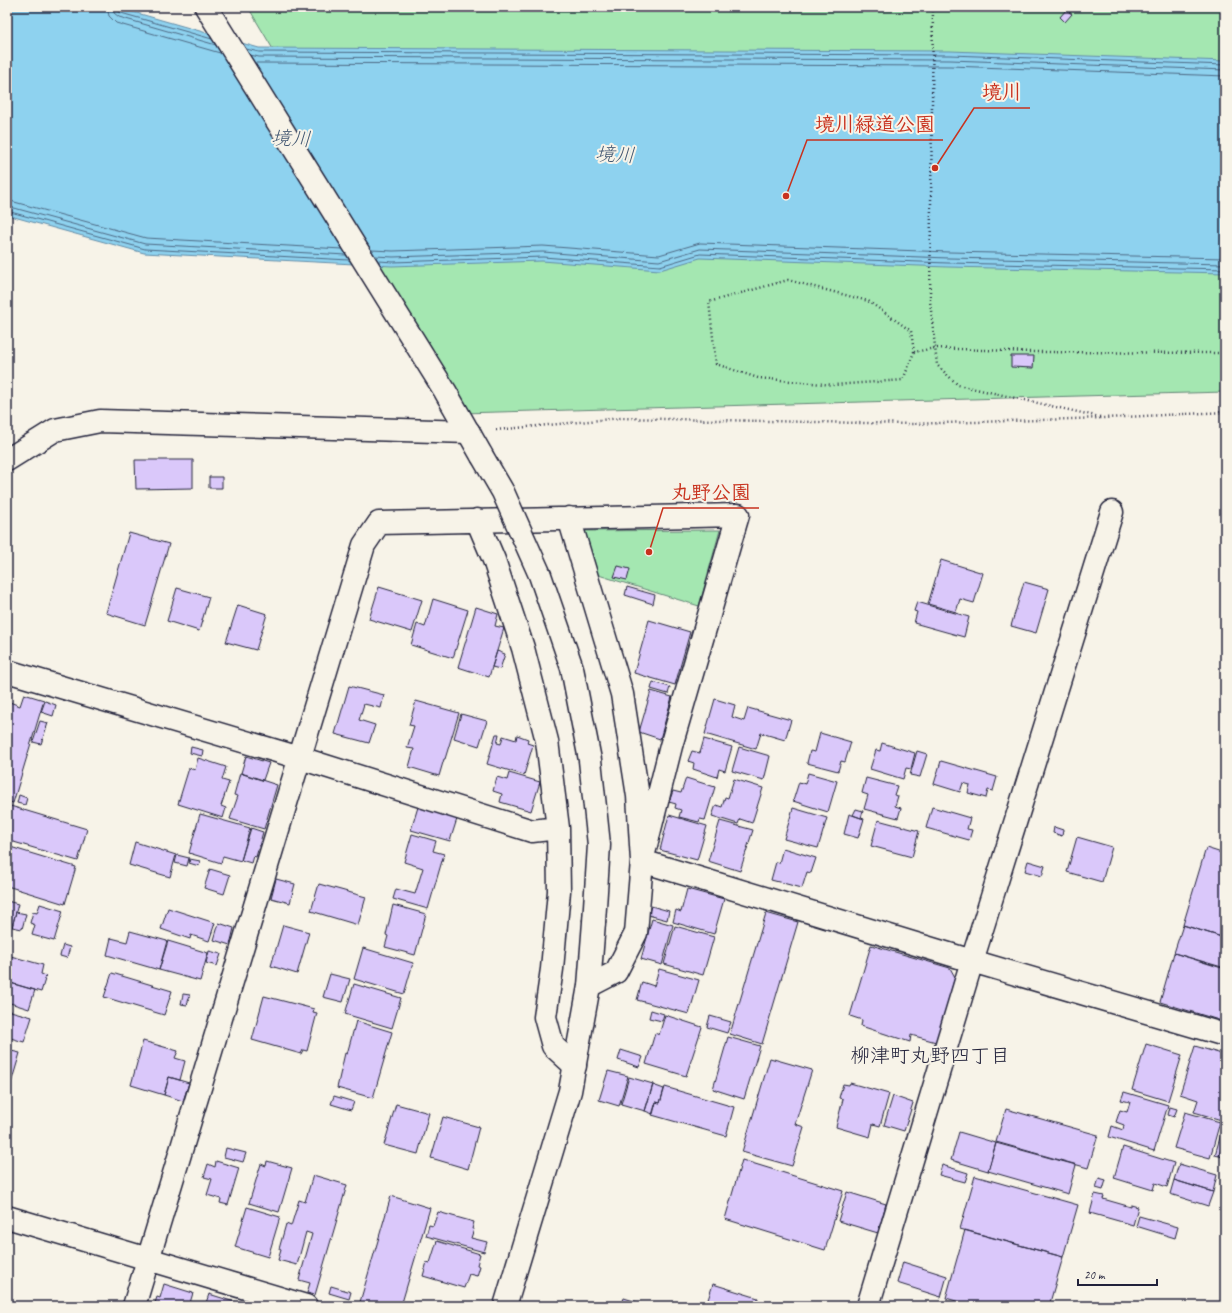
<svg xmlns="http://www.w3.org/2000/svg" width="1232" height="1313" viewBox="0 0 1232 1313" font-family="Caveat,'Klee One',sans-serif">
  <rect width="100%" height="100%" fill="#f7f3e8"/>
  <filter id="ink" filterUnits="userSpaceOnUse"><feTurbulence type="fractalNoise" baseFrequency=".025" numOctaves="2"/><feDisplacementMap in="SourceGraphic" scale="8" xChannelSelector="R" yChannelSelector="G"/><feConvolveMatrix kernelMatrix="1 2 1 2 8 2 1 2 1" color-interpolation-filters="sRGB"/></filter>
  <g filter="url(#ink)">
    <!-- green -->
    <path fill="#a4e7b1" stroke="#638476" d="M248,7H1225V392L462,413L380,272L315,120Z
      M720,530L699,606L592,573L577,531Z"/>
    <!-- water -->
    <path fill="#8ed2ef" stroke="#638ca7" d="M7,7H116L259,48L950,51L1225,61V273L948,267L700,258L660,270L542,261L392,266L144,253L7,215Z"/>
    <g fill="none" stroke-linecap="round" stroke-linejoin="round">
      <!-- shore -->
      <path stroke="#4d6883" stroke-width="1" d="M107,7L109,16L116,23L220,53
        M113,7L114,13L119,17L216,45
        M118,7V11L121,13L212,39
        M246,49L259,52L950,55L1225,65
        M250,55L259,57L950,60L1225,70
        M255,63L950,66L1225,76
        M7,200L146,238L342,249
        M7,206L145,244L346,255
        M7,211L145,249L349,260
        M371,250L393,251L543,246L659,255L700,243L949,252L1225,258
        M375,256L393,257L543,252L659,261L700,249L949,258L1225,264
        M379,261L393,262L543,257L660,266L700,254L948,263L1225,269"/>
    </g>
    <!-- building -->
    <path fill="#dac8fa" stroke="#22223b" d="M1066,10L1072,14L1065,22L1060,17Z
      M1011,356H1034L1033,368L1011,367Z
      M135,460H193V488L136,489Z
      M209,477H222V488H209Z
      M129,533L169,544L145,625L106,613Z
      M941,560L983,573L974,603L960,599L956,612L928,604Z
      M618,566L630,569L627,580L614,577Z
      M1024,582L1049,589L1036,633L1011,626Z
      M379,587L422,600L412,632L369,619Z
      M627,587L655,595L653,604L625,595Z
      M177,588L209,597L199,631L167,621Z
      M433,599L468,610L453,658L411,645L417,624L425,627Z
      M917,602L969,617L964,637L914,623L917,612L914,611Z
      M238,605L267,614L256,650L226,642Z
      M476,607L498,614L495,626L504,628L489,677L458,667Z
      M649,620L690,632L675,685L634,673Z
      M497,651L505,654L500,669L492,667Z
      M653,682L670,687L668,694L651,689Z
      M349,686L384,695L381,708L364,704L359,720L375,725L369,743L335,734Z
      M651,691L672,697L660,739L639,732Z
      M24,694L44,700L13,803L7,801V701L20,706Z
      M715,699L735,705L732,717L744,721L748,708L791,720L785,740L761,733L756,749L705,734Z
      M45,701L56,705L53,716L41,712Z
      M416,701L459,713L445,759H444L439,776L409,767L414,749L407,748L414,726L409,725Z
      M461,714L487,721L479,746L454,738Z
      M40,721L48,723L41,744L33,742Z
      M820,733L851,742L845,762L841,761L838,771L807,763L810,751L815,752Z
      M496,734H499L497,743L501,744L503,736L516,740L517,735L528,739L527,743L533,745L524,775L487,764Z
      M704,739L732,747L725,771L719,769L717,777L693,769L694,763L688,761L692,751L700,753Z
      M882,743L915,753L911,769L906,768L903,779L870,769L876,750L880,751Z
      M191,747L203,750L202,756L190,753Z
      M739,747L770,756L764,780L732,771Z
      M917,751L927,754L920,777L910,775Z
      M246,756L269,763L263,780L241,773Z
      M198,758L226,767L222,780L229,782L221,806L226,808L223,818L178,804L189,768L195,770Z
      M941,761L997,777L993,791L988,790L986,798L968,793L970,785L963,783L960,792L934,784Z
      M240,773L277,785L264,829L230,819L238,796L234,795Z
      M509,773L540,782L531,811L500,802L502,794L493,791L497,777L507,780Z
      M808,773L837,781L828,812L793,801L799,782L805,784Z
      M686,778L715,787L705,820L700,819L699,822L679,817L681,810L675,808L676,804L669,802L673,791L681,793Z
      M866,778L897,786L894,795L898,796L895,806L901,808L898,818L864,809L868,795L862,793Z
      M734,779L763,788L752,823L740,819L738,824L712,816L716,805L722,807L725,797L728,798Z
      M19,795L27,798L25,805L17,803Z
      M7,805L87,829L78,861L7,840Z
      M418,807L457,819L450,841L411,830Z
      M932,807L970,818L967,829L972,830L969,840L926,828Z
      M793,808L827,818L818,848L784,839Z
      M856,809L863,811L861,818L853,815Z
      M200,814L250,828L241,861L223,856L221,863L189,853Z
      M849,814L864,819L858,838L844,834Z
      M669,815L707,826L697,860L660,850Z
      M878,820L919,831L912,857L871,846Z
      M720,821L753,830L740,871L708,861Z
      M1054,827L1063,830L1062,836L1053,833Z
      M251,828L263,832L256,857L253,856L251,863L241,860Z
      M412,834L436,841L433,851L444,854L428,909L393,899L396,889L415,894L423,868L404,862Z
      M1077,837L1112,847L1102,882L1067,872Z
      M135,842L176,855L170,877L129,865Z
      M7,846L76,867L65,904L7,886Z
      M783,848L816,858L811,873L807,872L802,888L771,880L776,862L779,863Z
      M1206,848L1225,854V938L1183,925Z
      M177,855L189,858L187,866L175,863Z
      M190,859L200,861L199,866L189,863Z
      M1028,861L1045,866L1042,876L1025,871Z
      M210,869L230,875L224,894L204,888Z
      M276,879L295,884L290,903L271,898Z
      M319,884L366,897L358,925L311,911Z
      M687,889L724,899L714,934L673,922L676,910L681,912Z
      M7,894L9,895L7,901L18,904L12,927L7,925Z
      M40,904L63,911L54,941L32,935L35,925L30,923L33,912L37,913Z
      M393,905L426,914L415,955L385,947L388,936L386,935Z
      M651,906L669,911L667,920L648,915Z
      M168,908L215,923L209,941L191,935L190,939L161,929Z
      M16,912L26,914L22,929L12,927Z
      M766,913L798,922L762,1044L730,1034Z
      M652,919L673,925L662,965L641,959Z
      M219,923L234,928L230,945L214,940Z
      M283,925L309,932L297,974L271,966Z
      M1183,925L1225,938V968L1174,953Z
      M675,926L714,937L703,975L664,964Z
      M130,931L167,941L159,970L107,955L111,938L127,942Z
      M168,941L208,953L200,981L159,970Z
      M63,945L70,947L67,958L60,956Z
      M871,945L950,968L955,977L936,1042L911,1035L910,1042L861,1026L862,1020L850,1016Z
      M363,948L413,963L404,994L354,979Z
      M209,951L221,954L217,966L206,963Z
      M1174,953L1225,969V1022L1160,1002Z
      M7,955L43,965L41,974L46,976L41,992L7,982Z
      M659,969L699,980L689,1014L637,1000L642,982L654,986Z
      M112,973L172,991L164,1015L104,997Z
      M330,974L350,979L343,1002L323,997Z
      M7,982L35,990L29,1009L7,1002Z
      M354,984L401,998L392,1028L345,1014Z
      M183,994L190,995L187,1005L181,1004Z
      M264,996L314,1009L313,1012L317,1013L307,1051L303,1050L301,1054L252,1040Z
      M7,1010L32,1017L24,1042L7,1037Z
      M651,1010L664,1014L662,1021L649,1018Z
      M665,1015L702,1027L686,1076L646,1064L655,1033L659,1035Z
      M710,1016L731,1022L727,1033L707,1027Z
      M356,1021L392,1032L373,1098L337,1088L345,1053L347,1054Z
      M728,1037L760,1046L744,1099L713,1089Z
      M143,1041L178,1051L175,1058L185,1061L180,1080L169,1077L164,1095L131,1085Z
      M1146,1044L1182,1055L1168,1101L1132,1090Z
      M1195,1046L1225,1055V1121L1194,1112L1198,1100L1180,1094Z
      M7,1050L20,1053L9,1090L7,1089Z
      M621,1050L643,1057L639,1067L618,1060Z
      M770,1058L812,1070L795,1124L804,1127L792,1166L742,1152Z
      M608,1071L628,1076L619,1106L599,1100Z
      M169,1077L189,1083L183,1101L164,1095Z
      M629,1077L653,1084L645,1111L621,1104Z
      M850,1083L889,1094L880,1126L873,1124L870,1137L836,1127L843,1099L839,1098L843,1084L849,1085Z
      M653,1085L664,1089L660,1103L656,1102L653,1114L645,1111Z
      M665,1087L734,1107L726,1136L652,1115L656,1102L660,1103Z
      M1124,1092L1168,1105L1154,1151L1109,1137L1112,1126L1123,1130L1124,1125L1116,1122L1120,1110L1127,1112L1130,1102L1121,1100Z
      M334,1096L354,1102L351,1110L331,1104Z
      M893,1096L913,1103L904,1131L884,1125Z
      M396,1104L429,1113L418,1154L384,1145Z
      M1170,1107L1177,1109L1174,1117L1168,1115Z
      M1006,1109L1098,1135L1088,1168L996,1142Z
      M1185,1112L1220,1122L1210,1158L1174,1148Z
      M443,1117L479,1127L468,1169L431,1158Z
      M1223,1127H1225V1137L1219,1156L1215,1155Z
      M959,1132L996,1143L988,1171L951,1160Z
      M1225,1137V1158L1219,1156Z
      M996,1143L1076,1165L1068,1194L988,1171Z
      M1123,1147L1174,1163L1167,1187L1155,1183L1153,1190L1114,1178Z
      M226,1148L246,1153L243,1162L224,1157Z
      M742,1160L843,1191L825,1250L725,1219Z
      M216,1161L239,1168L228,1205L220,1203L221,1199L207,1195L212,1179L204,1177L208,1164L215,1167Z
      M267,1161L292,1168L279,1212L249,1203L261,1164L266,1166Z
      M1179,1164L1217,1175L1213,1192L1174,1180Z
      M942,1165L968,1173L965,1182L939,1175Z
      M313,1175L347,1185L315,1295L307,1293L310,1283L299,1280L312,1234L306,1232L297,1265L278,1260L281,1250L279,1249L286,1224L291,1226L299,1200L305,1202Z
      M975,1176L1078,1205L1063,1257L960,1229Z
      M1099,1178L1106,1180L1103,1190L1096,1188Z
      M1174,1180L1213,1192L1208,1206L1170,1194Z
      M847,1192L886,1204L878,1233L838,1221Z
      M1095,1194L1104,1196L1103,1199L1131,1207V1205L1138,1207L1133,1225L1090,1213Z
      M391,1196L430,1208L401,1306H372L360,1302Z
      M247,1207L280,1217L268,1257L235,1247Z
      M438,1212L474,1222L472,1229H474L471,1238L487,1242L484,1252L426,1236L429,1225L433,1226Z
      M1139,1216L1178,1227L1175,1238L1136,1226Z
      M965,1230L1063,1257L1049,1306H973L946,1298Z
      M437,1241L480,1254L477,1265L480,1266L477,1276L469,1274L464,1288L423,1276L427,1262L430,1263Z
      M903,1262L947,1276L941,1297L897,1283Z
      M164,1284L193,1293L189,1306H154L157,1297L160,1298Z
      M713,1284L758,1298L756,1306H706Z
      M331,1286L351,1292L349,1299L329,1293Z
      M209,1294L241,1304V1306H205Z
      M624,1298L650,1306H621Z"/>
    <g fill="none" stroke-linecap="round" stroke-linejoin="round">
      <defs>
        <path id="street" d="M7,460L55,430L100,421L469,432
          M569,518L622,694L638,796L642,861L636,933L616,972L589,986
          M477,520L494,560L523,648L547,741L558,828L559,891L552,969L545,1017L553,1046L575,1066
          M7,671L300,758L532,831L558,828
          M7,1217L306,1306
          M134,1306L364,545L379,523L738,515L671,746L642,861L972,961L1225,1035
          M868,1306L972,961L1112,512"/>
        <path id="secondary" d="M206,7L445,391L482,456
          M505,1306L570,1091L589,986L594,922"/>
      </defs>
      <!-- street casing -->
      <use href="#street" stroke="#22223b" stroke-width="25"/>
      <!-- secondary casing -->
      <use href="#secondary" stroke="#22223b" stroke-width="25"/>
      <!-- path -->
      <path stroke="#22223b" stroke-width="2.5" stroke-dasharray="1 3" stroke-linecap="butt" d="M933,7L930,301L937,365L958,385L1100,417
        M914,352L911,331L868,301L788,280L709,302L716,364L758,378L834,385L903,380L914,352L935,348L1031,352L1225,353
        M496,430L621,418L911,424L1104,418L1225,412"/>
      <!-- street -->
      <use href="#street" stroke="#f7f3e8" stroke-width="22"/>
      <!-- secondary -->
      <use href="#secondary" stroke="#f7f3e8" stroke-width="22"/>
      <defs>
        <path id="secondary-bridge" d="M482,456L503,492L540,575L572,668L590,760L599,845L594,922"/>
      </defs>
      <!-- secondary-bridge casing -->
      <use href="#secondary-bridge" stroke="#22223b" stroke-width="25" stroke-linecap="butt"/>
      <!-- secondary-bridge -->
      <use href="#secondary-bridge" stroke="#f7f3e8" stroke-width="22"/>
    </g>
  </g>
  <g text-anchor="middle" stroke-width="4" stroke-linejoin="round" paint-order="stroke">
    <!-- water labels -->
    <g font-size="20" font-style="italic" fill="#425771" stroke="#f7f3e8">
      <text transform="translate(291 138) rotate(3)" y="7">境川</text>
      <text transform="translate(615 154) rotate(3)" y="7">境川</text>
    </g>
    <!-- neighbourhood labels -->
    <g font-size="20" fill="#22223b" stroke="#f7f3e8">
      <text x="930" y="1062">柳津町丸野四丁目</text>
    </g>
  </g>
  <!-- callouts -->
  <path fill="none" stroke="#c8321e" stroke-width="1.5" d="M935 168L974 108H1030M786 196L807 140H943M649 552L663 508H759"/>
  <g fill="#c8321e" stroke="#f7f3e8" stroke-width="1.5">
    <circle cx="935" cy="168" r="4"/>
    <circle cx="786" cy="196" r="4"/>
    <circle cx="649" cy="552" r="4"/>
  </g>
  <g font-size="20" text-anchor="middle" font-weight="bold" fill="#c8321e" stroke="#f7f3e8" stroke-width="4" stroke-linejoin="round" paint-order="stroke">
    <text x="1002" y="99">境川</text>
    <text x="875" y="131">境川緑道公園</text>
    <text x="711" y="499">丸野公園</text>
  </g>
  <!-- margin -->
  <rect width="1232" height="1313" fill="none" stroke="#f7f3e8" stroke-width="24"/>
  <rect x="12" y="12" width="1208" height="1289" fill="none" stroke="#22223b" stroke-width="1.5" filter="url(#ink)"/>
  <!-- scale -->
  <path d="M1078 1279v6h79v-6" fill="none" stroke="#22223b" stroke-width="2"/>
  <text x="1084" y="1279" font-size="12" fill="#22223b" stroke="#f7f3e8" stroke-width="3" paint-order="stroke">20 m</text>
</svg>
